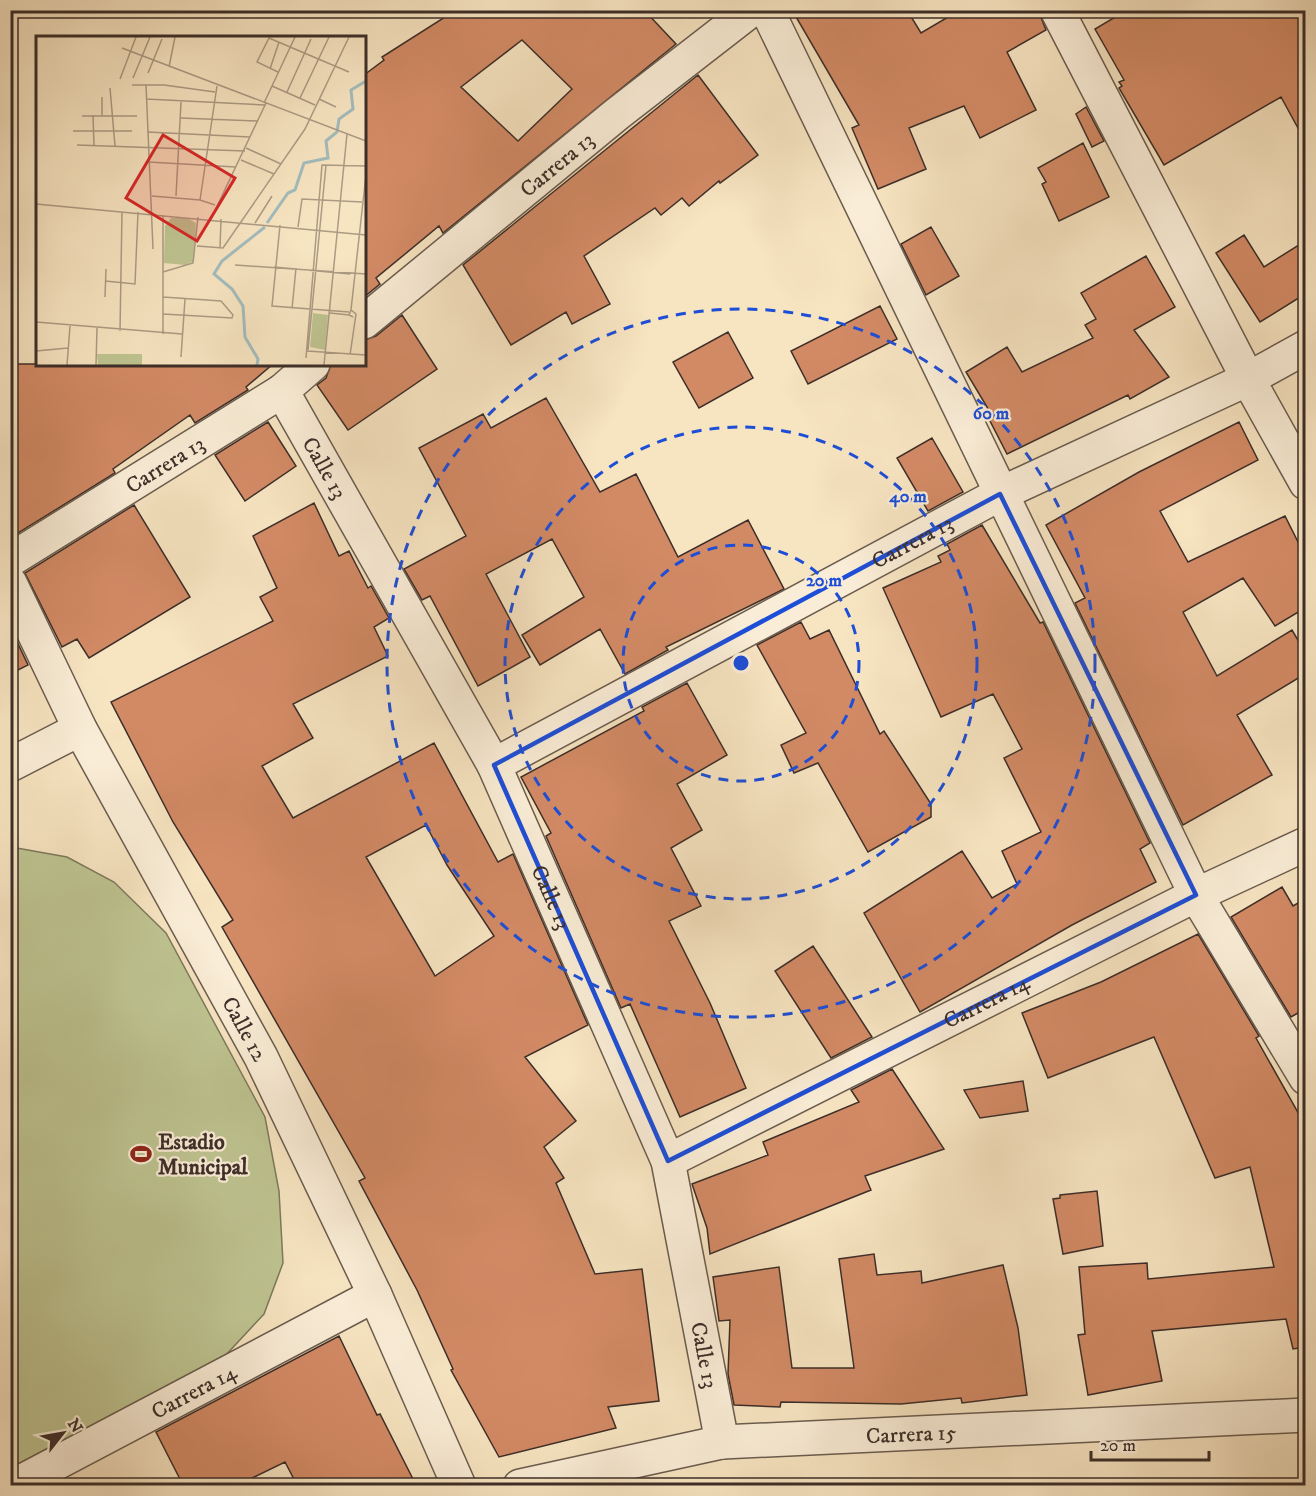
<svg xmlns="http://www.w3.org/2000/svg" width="1316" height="1496" viewBox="0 0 1316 1496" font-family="'IM FELL DW Pica',serif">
  <rect width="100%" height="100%" fill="#f7e4c1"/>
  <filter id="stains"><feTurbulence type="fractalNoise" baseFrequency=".00333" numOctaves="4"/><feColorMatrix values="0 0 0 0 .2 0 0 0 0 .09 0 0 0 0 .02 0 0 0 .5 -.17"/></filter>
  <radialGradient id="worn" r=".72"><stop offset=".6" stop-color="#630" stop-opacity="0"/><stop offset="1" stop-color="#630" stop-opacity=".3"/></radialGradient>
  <!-- green -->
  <path fill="#bec491" stroke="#7d795d" stroke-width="1.5" d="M11,847L67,857L114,882L166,933L265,1117L279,1191L283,1263L264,1314L211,1371L11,1475Z"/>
  <!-- building -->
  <path fill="#d28a65" stroke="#3c2e29" stroke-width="1.5" fill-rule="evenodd" d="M456,10H644L676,44L443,233L439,226L376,278L380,284L364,297V75L384,60L382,57ZM522,40L572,89L518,141L461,87Z
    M792,10H907L921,33L960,10H1038L1046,30L1007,52L1036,110L980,138L964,106L909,128L926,169L878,189L852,128L859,125Z
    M1127,10H1305V141L1281,97L1164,165L1119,88L1122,86L1119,82L1124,80L1095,29Z
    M698,75L758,155L720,183L719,181L689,206L682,198L661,215L655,208L584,256L610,304L572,324L566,312L511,345L463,265Z
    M1086,107L1104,141L1092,147L1076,114Z
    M1083,143L1109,197L1059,221L1042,184L1046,182L1038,168Z
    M931,227L959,276L926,295L901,244Z
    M1244,235L1264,267L1305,241V294L1260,322L1216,253Z
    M1146,256L1175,307L1134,330L1169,377L1130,399L1128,395L1007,454L989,419L993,417L966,372L1007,347L1022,372L1093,338L1085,325L1096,319L1081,293Z
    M880,306L897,339L808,384L791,351Z
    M402,315L437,369L348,430L317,385L326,378L331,364H364V340L376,336Z
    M728,332L753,378L699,408L673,362Z
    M10,364H273L246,387L248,390L195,423L190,415L113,469L115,473L10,538Z
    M546,398L600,492L636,474L678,557L748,520L784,589L666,647L668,650L625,674L600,629L540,665L522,635L584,597L552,539L486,574L530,657L478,686L430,596L422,600L404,569L466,536L419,448L483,414L491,428Z
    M268,422L296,466L245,501L215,455Z
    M1239,422L1258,460L1160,511L1188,562L1285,516L1305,556V608L1275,626L1243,578L1183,612L1217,676L1292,630L1305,652V674L1237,715L1272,775L1183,825L1075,603L1085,598L1046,525L1139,472Z
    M932,438L963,492L928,511L897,458Z
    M314,503L339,556L349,551L368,588L371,586L389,618L374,627L388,656L293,704L313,738L262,766L293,818L434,743L498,862L513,854L588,1025L525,1057L576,1121L544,1147L564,1178L556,1183L595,1274L642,1269L659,1401L608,1407L616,1428L499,1457L451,1370L453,1369L417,1290L359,1181L365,1178L222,927L233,920L173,822L111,702L273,621L260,597L277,588L253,536ZM426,825L447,865L494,936L435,976L366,857Z
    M134,505L190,597L89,658L77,639L62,647L25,573Z
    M982,525L1040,623L1043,622L1150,843L1140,849L1156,882L1072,925L920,1012L864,913L962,851L992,898L1017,884L1002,851L1041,832L1004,758L1022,749L993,694L941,717L883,588L941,562L938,556L950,550L947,544Z
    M801,622L810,639L829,630L880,734L884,731L931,804V817L868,852L818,763L794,773L781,745L806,733L757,645Z
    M10,627L28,665L10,674Z
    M687,683L727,755L677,784L702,830L671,848L701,906L669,921L710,1003L746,1088L680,1117L630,1004L621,1008L546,836L551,833L521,777L644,711L642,707Z
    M1282,887L1293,906L1305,899V1009L1291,1017L1231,917Z
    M1198,934L1259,1036L1256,1038L1305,1125V1347L1293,1349L1286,1319L1152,1331L1162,1381L1088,1395L1078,1335L1085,1334L1079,1267L1147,1263L1148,1279L1274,1267L1250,1167L1215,1178L1154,1037L1048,1078L1022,1013L1101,982Z
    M813,946L872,1037L831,1058L775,971Z
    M892,1069L944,1149L865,1176L871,1190L710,1254L707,1228L692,1184L768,1155L763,1142L859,1102L851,1090Z
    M1023,1081L1028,1111L980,1118L964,1090Z
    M1097,1191L1103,1246L1063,1254L1053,1199L1060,1198V1195Z
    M874,1254L877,1275L921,1271L922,1283L1003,1265L1018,1328L1027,1395L962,1403L961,1398L901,1404L781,1402L780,1407L734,1405L728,1374L730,1320L719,1321L713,1277L779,1267L792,1368H854L839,1259Z
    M339,1336L377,1415L380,1414L416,1485H297L285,1462L238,1485H183L156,1432Z"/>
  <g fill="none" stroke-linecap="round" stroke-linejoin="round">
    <defs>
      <g id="minor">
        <path d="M767,10L1196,895L1306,1078"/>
        <path d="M1057,10L1248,379L1306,483"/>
        <path id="s1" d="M364,322L617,114L751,10"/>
        <path id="s2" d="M282,391L494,765L668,1161L722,1442"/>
        <path id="s3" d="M10,560L282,391L313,364"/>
        <path id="s4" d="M10,583L80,729L261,1057L375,1295L459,1486"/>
        <path d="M10,765L80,729"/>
        <path id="s5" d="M494,765L1000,494L1248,379L1306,347"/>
        <path id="s6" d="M668,1161L1196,895L1306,844"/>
        <path id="s7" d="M13,1486L375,1295"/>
        <path id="s8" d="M520,1486L722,1442L1306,1415"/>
      </g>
    </defs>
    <!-- minor casing -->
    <use href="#minor" stroke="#6b5c4f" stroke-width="36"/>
    <!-- minor -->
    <use href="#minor" stroke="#faedd7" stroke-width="33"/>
  </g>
  <!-- marked area -->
  <path fill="none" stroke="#1d4ed8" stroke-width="4.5" stroke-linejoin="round" d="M1000,494L1196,895L668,1161L494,765Z"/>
  <!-- distance rings -->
  <g fill="none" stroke="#1d4ed8" stroke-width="3" stroke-dasharray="10 8">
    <circle cx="741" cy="663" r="118"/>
    <circle cx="741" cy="663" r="236"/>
    <circle cx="741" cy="663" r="354"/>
  </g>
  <!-- icons -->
  <defs>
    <symbol id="stadium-bare" viewBox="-9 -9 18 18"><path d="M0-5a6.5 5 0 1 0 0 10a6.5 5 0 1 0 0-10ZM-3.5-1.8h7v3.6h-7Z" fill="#8f2418" stroke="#faedd7" stroke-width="2.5" paint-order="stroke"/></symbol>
  </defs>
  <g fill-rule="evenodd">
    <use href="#stadium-bare" x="126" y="1139" width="30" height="30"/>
  </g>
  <g text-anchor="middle" stroke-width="4.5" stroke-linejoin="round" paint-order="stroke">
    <!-- street labels -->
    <g font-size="22" fill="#3c2e29" stroke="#faedd7">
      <text dy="8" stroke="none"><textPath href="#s1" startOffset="249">Carrera 13</textPath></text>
      <text dy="8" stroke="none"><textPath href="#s3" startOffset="182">Carrera 13</textPath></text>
      <text dy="8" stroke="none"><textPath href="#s2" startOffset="88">Calle 13</textPath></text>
      <text dy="8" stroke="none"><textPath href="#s5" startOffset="474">Carrera 13</textPath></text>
      <text dy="8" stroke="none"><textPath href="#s2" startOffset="574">Calle 13</textPath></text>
      <text dy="8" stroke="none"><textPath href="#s6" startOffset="356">Carrera 14</textPath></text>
      <text dy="8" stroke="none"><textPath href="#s4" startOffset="504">Calle 12</textPath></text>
      <text dy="8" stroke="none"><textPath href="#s2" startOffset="1060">Calle 13</textPath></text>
      <text dy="8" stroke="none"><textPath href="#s7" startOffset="204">Carrera 14</textPath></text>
      <text dy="8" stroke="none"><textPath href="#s8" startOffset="396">Carrera 15</textPath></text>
    </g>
    <!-- poi labels -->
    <g font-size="22" font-weight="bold" fill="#3c2e29" stroke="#faedd7" text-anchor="start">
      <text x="158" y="1149">Estadio<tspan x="158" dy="25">Municipal</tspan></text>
    </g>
  </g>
  <!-- overview -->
  <g transform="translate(36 36)">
    <rect width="330" height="330" fill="#f7e4c1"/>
    <path d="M135,182H151L160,187L158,225L149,229L128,227L129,190ZM277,277L292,279L289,314L274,311ZM61,318H106V329H62Z" fill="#bec491"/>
    <path fill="none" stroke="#a2bcbd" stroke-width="3" d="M231,187L252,157L259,154L268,127L292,122L290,105L301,96L303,83L317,73L315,54L330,45M221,329L222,323L209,301L207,270L196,253L178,238L186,225L229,191"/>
    <path fill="none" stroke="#ac9b84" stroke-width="1.5" d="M86,12L330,105M133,31L139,1M234,33L243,6M242,36L221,26L233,2L313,36M112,37L126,3M97,42L114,1M84,43L100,1M96,49H128L179,56M110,49L117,213M236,50L279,69M74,52L79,110M251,56L275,3M66,61V80M264,62L293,1M110,63L229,69M283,63L300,71M228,67L259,1M57,79L58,110M46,80H101M145,82L222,85M37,95H96M111,96L214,101M41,109L209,115M210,112L245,128M205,124L238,138M112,126L200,131M116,160L164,164L179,169M140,160L145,66M164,164L181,50M0,168L330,199M127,179V298M175,183L230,67M219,187L236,160M244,189L236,270L313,276M262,191L266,163L326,166M161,210L187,212L269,93L313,1M184,212L185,183M199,229L330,238M238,231L314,238M127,236L157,227L162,181M69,245L99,248L102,176M69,261L70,233M256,273L260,232M315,274L330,139M294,277L313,279M127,278L196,282L197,279L185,265L127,261M0,286L146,298M84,295L86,176M272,314L290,129M0,315L32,312M271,315L330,319M314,319L320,278L315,274L313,279L317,281M145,321L149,263M270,322L286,129L330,130M31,329L34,290M60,329L61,292M288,329L311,98"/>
    <path fill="#d62828" fill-opacity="0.15" stroke="#d62828" stroke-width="3" d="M127,99L199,142L161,205L90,162Z"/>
    <rect width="330" height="330" fill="none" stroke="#3c2e29" stroke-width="3"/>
  </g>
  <circle cx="741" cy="663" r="9" fill="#1d4ed8" stroke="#faedd7" stroke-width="3"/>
  <g font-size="18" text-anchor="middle" font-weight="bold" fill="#1d4ed8" stroke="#faedd7" stroke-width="4.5" stroke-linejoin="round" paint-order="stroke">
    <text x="991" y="419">60 m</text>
    <text x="908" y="502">40 m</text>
    <text x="824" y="586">20 m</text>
  </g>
  <!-- margin -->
  <rect width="1316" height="1496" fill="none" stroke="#f7e4c1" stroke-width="36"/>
  <rect x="12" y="12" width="1292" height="1472" fill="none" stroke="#3c2e29" stroke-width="3"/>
  <rect x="18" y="18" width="1280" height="1460" fill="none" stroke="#3c2e29" stroke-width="1.5"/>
  <!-- north arrow -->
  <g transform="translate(63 1433) rotate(59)" stroke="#faedd7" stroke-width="4.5" paint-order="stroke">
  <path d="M0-4.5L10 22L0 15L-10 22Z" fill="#3c2e29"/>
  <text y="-9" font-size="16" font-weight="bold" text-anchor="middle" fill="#3c2e29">N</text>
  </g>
  <!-- scale -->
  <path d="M1091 1451v9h118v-9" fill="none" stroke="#3c2e29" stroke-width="3"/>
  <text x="1100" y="1451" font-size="18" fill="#3c2e29" stroke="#faedd7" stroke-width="4.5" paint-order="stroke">20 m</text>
  <rect width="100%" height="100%" filter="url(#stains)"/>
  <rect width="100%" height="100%" fill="url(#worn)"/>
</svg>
